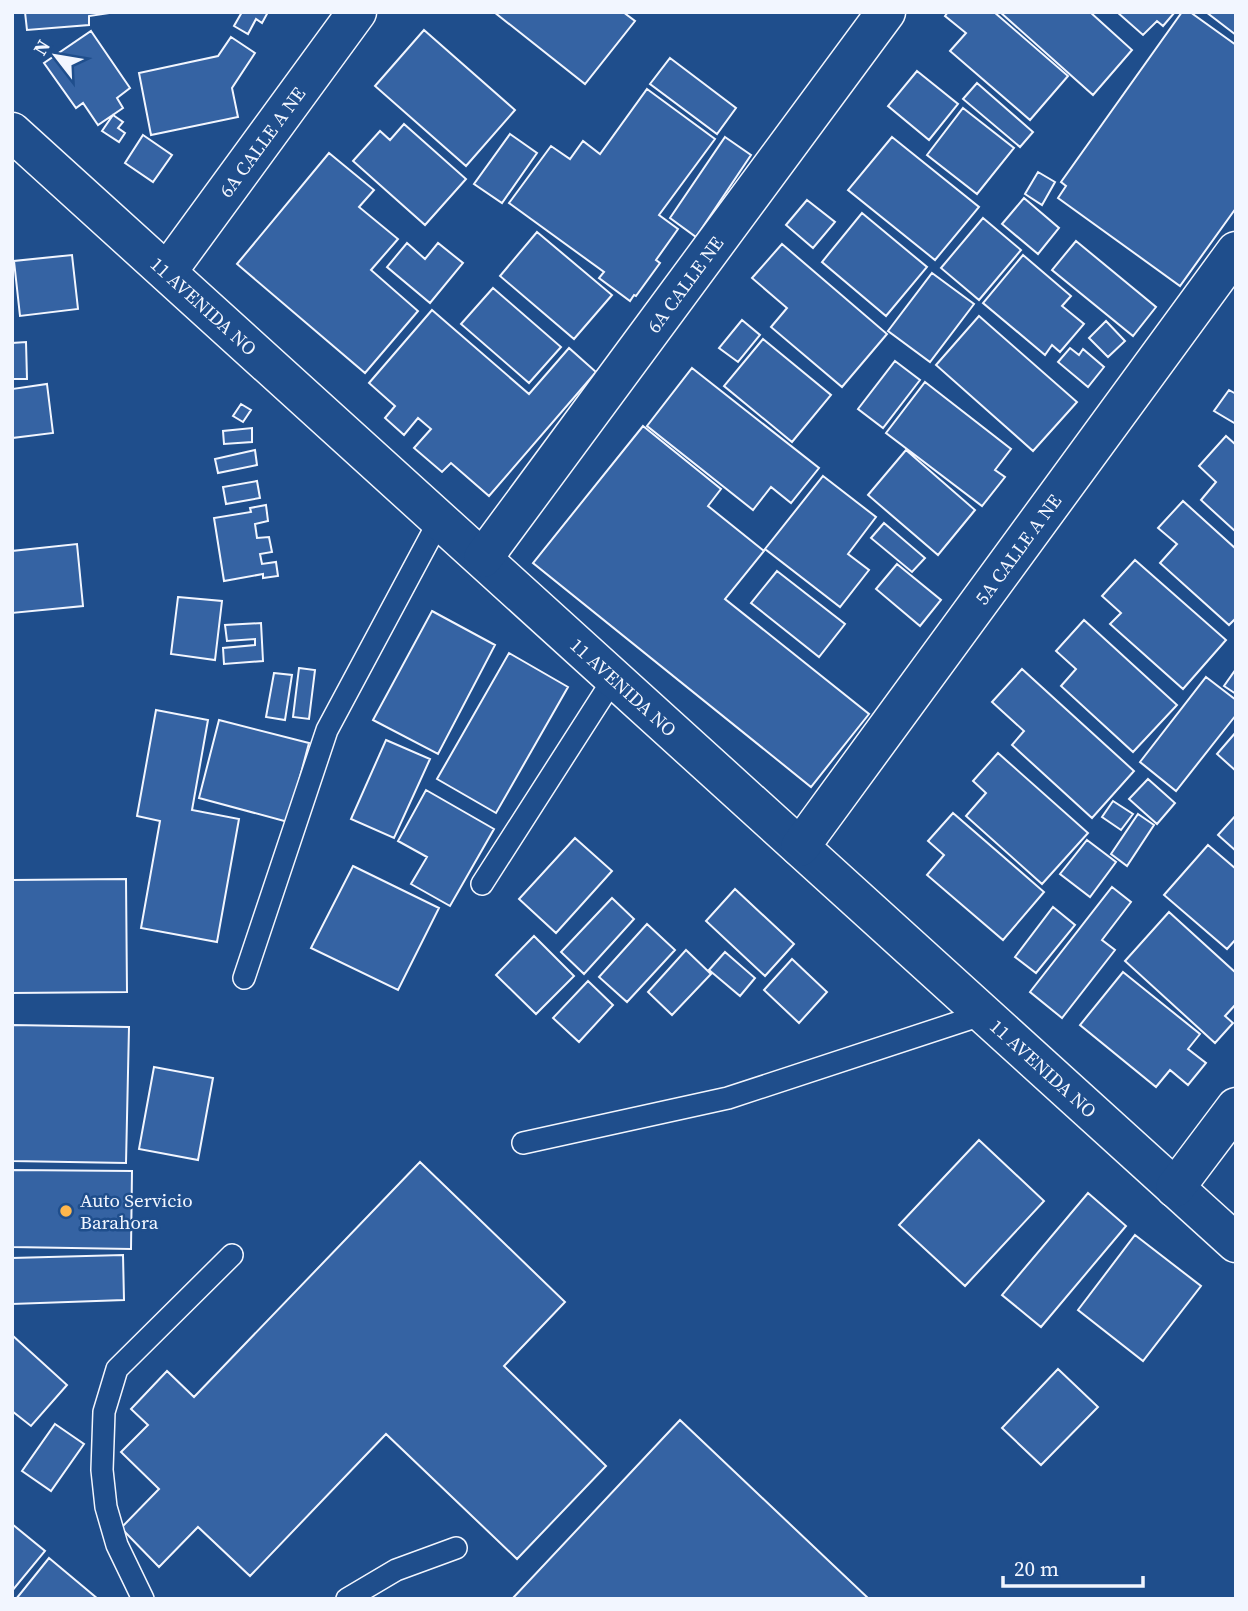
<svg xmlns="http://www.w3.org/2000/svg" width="1248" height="1611" viewBox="0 0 1248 1611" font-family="'Source Serif 4',serif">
  <rect width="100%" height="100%" fill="#1f4e8c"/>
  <!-- building -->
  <path fill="#3563a3" stroke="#f2f6ff" stroke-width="2" d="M25,12H110V13L89,16V25L27,30Z
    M242,12H268L262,23L256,19L248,34L234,26Z
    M494,12H623L635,21L585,84Z
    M948,12H994L1068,76L1030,120L950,51L966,33L945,16Z
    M1000,12H1090L1132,50L1093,95Z
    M1117,12H1175L1163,26L1157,21L1143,35Z
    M1182,12H1190L1236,45V208L1180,286L1058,198L1066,186L1061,182Z
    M1206,12H1236V35Z
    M424,30L515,110L466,166L375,86Z
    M91,31L130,88L117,98L123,108L98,125L83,103L76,108L44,63Z
    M231,37L255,53L232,88L238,117L151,135L139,73L218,56Z
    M670,58L736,108L717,134L650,84Z
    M917,71L958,104L929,140L888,106Z
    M977,83L1033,132L1020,147L963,99Z
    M647,89L715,139L659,215L678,229L656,260L660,263L636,296L634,295L630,301L599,278L604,272L509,203L551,146L570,159L583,141L600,154Z
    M963,108L1014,148L977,194L927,155Z
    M113,115L123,122L118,128L125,133L119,142L102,131Z
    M404,124L466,179L425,225L353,161L380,131L390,140Z
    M510,134L537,153L502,203L474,184Z
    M143,135L172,155L153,182L125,163Z
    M725,137L751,155L696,237L670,218Z
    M892,137L979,207L935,260L848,190Z
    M329,153L374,190L359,207L398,239L371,270L418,311L365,373L237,264Z
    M1038,172L1055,182L1042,205L1025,194Z
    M1024,198L1059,228L1038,254L1002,224Z
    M807,200L835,222L813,248L786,225Z
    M862,213L927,267L886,316L822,262Z
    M983,218L1021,250L979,300L941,268Z
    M537,232L612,295L574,339L500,276Z
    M1076,241L1156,307L1133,336L1052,270Z
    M407,243L425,259L438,243L463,263L430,303L387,267Z
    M782,244L887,334L842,387L771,327L787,308L752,278Z
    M72,255L78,309L20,316L14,261Z
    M1023,255L1071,296L1062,306L1084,324L1060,352L1052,345L1045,355L983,303Z
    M932,273L974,304L930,362L888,331Z
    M493,288L561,347L529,383L461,324Z
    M432,310L529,394L569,348L596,372L489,496L451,463L442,472L414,448L431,429L418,418L404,435L385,418L395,406L369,383Z
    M979,316L1077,402L1033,451L936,365Z
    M742,320L760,335L738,362L719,348Z
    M1106,321L1125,341L1108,357L1089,338Z
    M763,339L831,395L792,442L724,386Z
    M26,342L27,379H12V343Z
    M1070,348L1079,355L1083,349L1104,367L1088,387L1058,362Z
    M895,361L920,380L883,428L858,409Z
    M692,368L819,468L791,503L771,487L753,510L647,426Z
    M925,382L1011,449L995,470L1005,477L982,506L886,433Z
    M47,384L53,433L12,438V389Z
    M1229,390L1236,394V424L1214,411Z
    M241,404L251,410L243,422L233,416Z
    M643,426L721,489L708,506L764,551L725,599L869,714L811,787L533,563Z
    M252,428V442L224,444L223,431Z
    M1226,436L1236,445V532L1201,500L1216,482L1199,466Z
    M255,450L257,465L218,473L215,459Z
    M906,450L975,510L938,555L868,495Z
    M823,476L876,517L848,554L869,570L840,607L765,549Z
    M257,481L260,498L226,504L223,487Z
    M1183,501L1236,549V618L1229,625L1160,563L1177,544L1158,528Z
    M266,505L268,521L255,524L257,538L269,537L272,552L260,554L262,564L276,562L278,576L263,578V574L224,581L214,518L251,512L250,508Z
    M884,523L925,558L912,572L871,538Z
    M77,544L83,606L12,613V551Z
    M1135,560L1226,640L1183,689L1110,624L1121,613L1102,596Z
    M897,564L941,600L920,626L876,589Z
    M777,571L845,624L819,657L751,603Z
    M178,597L222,601L215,660L171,654Z
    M432,611L495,645L438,754L373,720Z
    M1084,620L1177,705L1133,752L1061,686L1076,669L1056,651Z
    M261,623L263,661L224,664L223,648L255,645V639L227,641L225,625Z
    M509,653L568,687L496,813L437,779Z
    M299,668L315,670L309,719L293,717Z
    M1022,669L1134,771L1092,818L1012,745L1024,731L992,702Z
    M1236,669V694L1224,686Z
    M274,673L292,675L285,720L266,717Z
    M1206,677L1236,700V715L1176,791L1140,762Z
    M156,710L208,720L192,810L239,819L217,942L141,928L160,821L137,816Z
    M219,720L309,743L288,822L199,798Z
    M1236,732V771L1217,754Z
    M386,740L430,759L394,838L351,819Z
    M998,753L1088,833L1042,884L966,816L986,793L973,781Z
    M1148,779L1175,803L1157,824L1129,799Z
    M426,790L494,829L450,906L411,884L427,857L398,841Z
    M1113,801L1133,814L1121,830L1102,817Z
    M953,813L1044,892L1003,940L927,875L944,855L928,841Z
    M1138,814L1154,825L1127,866L1111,854Z
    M1236,815V851L1218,835Z
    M575,838L612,871L556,933L519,899Z
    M1087,840L1116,862L1090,897L1060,874Z
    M1208,845L1236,869V939L1227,949L1164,895Z
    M353,866L439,908L398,990L311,948Z
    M126,879L127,992L12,993V880Z
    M1112,887L1131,902L1102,940L1115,950L1062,1018L1030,992Z
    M735,889L794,944L765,976L706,921Z
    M612,898L634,919L584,974L561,952Z
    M1053,907L1075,925L1036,973L1015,957Z
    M1169,912L1236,973V1004L1225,1016L1233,1023L1215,1043L1125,961Z
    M647,924L675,950L627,1002L599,977Z
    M534,936L574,976L536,1014L496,975Z
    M686,950L711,974L672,1015L648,992Z
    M725,952L755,978L740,996L709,970Z
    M792,959L827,992L799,1023L764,990Z
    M1123,972L1200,1034L1188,1049L1206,1063L1188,1085L1170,1070L1156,1087L1080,1025Z
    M588,981L613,1005L579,1042L553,1018Z
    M12,1025L129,1027L126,1163L12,1161Z
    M154,1067L213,1078L198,1160L139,1149Z
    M979,1140L1044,1201L965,1286L899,1225Z
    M420,1162L565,1302L504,1366L606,1466L517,1559L386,1434L250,1576L198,1527L159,1567L121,1528L159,1489L121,1452L148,1425L131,1409L167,1371L194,1397Z
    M12,1170L132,1171L131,1249L12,1247Z
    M1088,1193L1126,1226L1041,1327L1002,1295Z
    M1135,1235L1201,1286L1143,1361L1078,1310Z
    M123,1255L124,1300L12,1304V1258Z
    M12,1335L67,1385L31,1426L12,1411Z
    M1058,1369L1098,1407L1041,1465L1002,1428Z
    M680,1420L869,1599H512Z
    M55,1424L84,1444L51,1491L22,1471Z
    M12,1524L45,1551L12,1591Z
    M49,1558L98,1599H16Z"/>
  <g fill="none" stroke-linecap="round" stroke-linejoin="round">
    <defs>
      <path id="lane" d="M482,884L614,678
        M244,978L327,730L440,519
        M523,1143L728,1098L984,1014
        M143,1599L117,1545L106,1507L102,1470L104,1412L117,1369L232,1255
        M347,1599L396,1570L456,1548"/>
      <g id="street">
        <path id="s1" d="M12,132L1236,1243"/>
        <path id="s2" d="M167,272L357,12"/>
        <path id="s3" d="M483,558L886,12"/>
        <path id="s4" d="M800,847L1236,251"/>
        <path d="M1175,1188L1236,1107"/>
      </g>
    </defs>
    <!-- lane casing -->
    <use href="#lane" stroke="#f2f6ff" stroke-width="24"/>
    <!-- street casing -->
    <use href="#street" stroke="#f2f6ff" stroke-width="41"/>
    <!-- lane -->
    <use href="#lane" stroke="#1f4e8c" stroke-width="21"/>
    <!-- street -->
    <use href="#street" stroke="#1f4e8c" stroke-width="38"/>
  </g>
  <!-- markers -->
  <circle fill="#ffb74d" stroke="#1f4e8c" stroke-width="2.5" cx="66" cy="1211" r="7"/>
  <g text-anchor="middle" stroke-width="5" stroke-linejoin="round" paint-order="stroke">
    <!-- street labels -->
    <g font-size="19" fill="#f2f6ff" stroke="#1f4e8c">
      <text dy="7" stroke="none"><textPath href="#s2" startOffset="161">6A CALLE A NE</textPath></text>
      <text dy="7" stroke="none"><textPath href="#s3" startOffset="340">6A CALLE NE</textPath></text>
      <text dy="7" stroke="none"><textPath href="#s1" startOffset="259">11 AVENIDA NO</textPath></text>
      <text dy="7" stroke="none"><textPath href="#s4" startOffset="369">5A CALLE A NE</textPath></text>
      <text dy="7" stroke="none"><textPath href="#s1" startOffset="826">11 AVENIDA NO</textPath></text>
      <text dy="7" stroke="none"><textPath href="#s1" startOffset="1393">11 AVENIDA NO</textPath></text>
    </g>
    <!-- poi labels -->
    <g font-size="19" fill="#f2f6ff" stroke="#1f4e8c" text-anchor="start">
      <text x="80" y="1207">Auto Servicio<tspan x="80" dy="22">Barahora</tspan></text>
    </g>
  </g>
  <!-- border -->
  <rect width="1248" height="1611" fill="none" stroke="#f2f6ff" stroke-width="28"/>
  <!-- north arrow -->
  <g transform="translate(56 56) rotate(301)" stroke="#1f4e8c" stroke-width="5" paint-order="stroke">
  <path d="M0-5L12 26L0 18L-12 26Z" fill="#f2f6ff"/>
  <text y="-10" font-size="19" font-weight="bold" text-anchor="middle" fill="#f2f6ff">N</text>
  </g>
  <!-- scale -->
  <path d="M1003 1576v10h140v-10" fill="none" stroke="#f2f6ff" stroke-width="3.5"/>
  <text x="1014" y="1576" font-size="21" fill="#f2f6ff" stroke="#1f4e8c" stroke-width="5" paint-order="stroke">20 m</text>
</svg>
